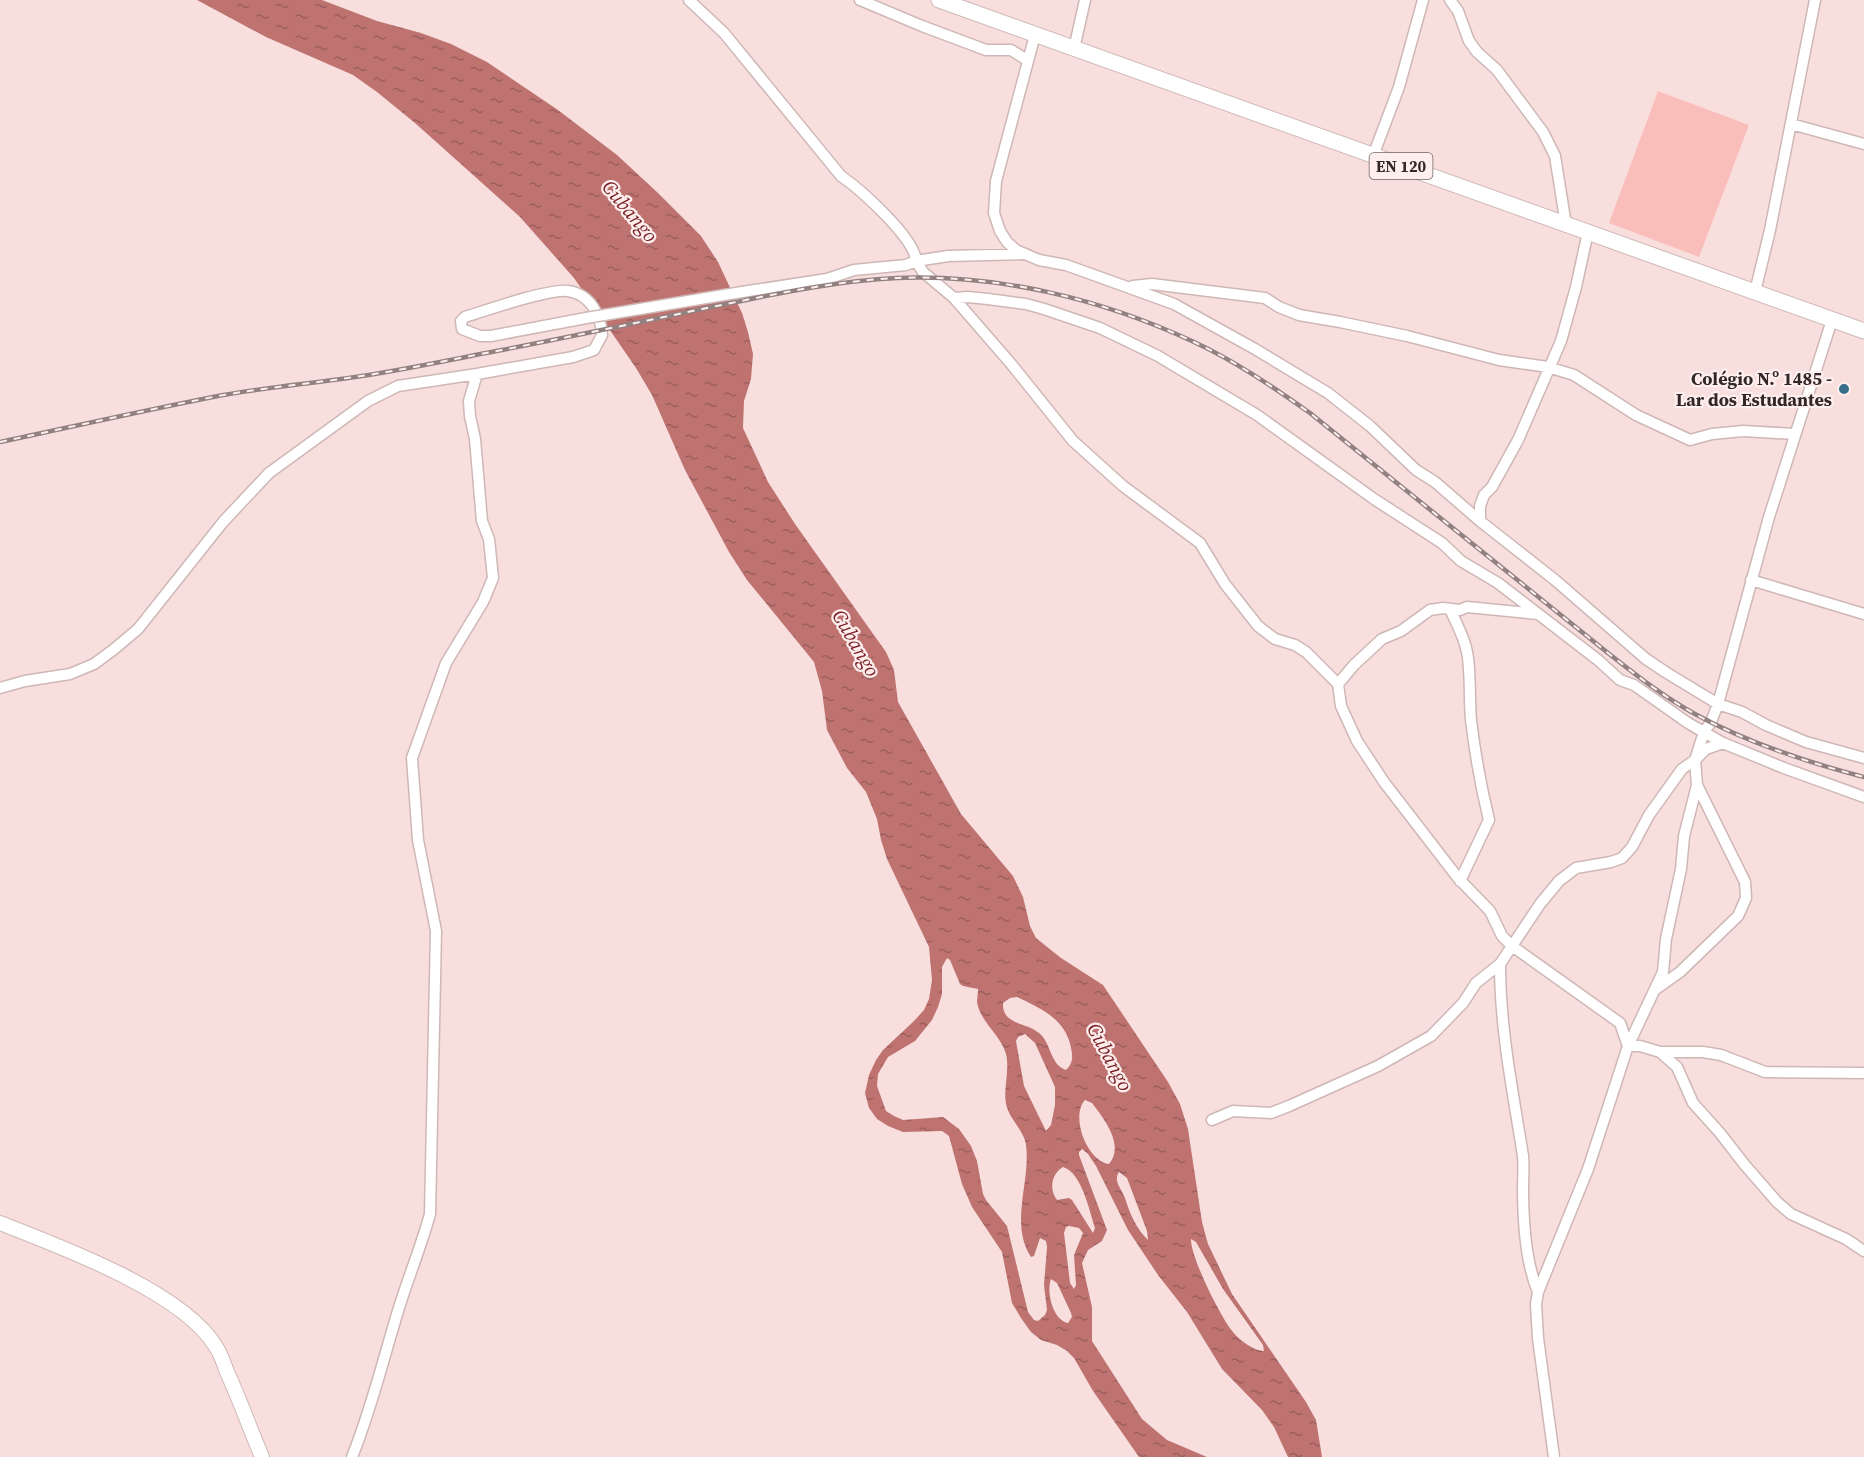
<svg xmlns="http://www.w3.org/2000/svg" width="1864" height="1457" viewBox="0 0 1864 1457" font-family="'Source Serif 4',serif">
  <defs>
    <pattern id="water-ripples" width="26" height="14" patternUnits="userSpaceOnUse" patternTransform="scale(1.5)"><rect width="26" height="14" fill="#be7371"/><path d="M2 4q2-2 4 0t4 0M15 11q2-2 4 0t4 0" fill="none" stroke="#9b5e5d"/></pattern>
  </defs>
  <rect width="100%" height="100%" fill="#f8dfde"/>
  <!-- pitch -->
  <path fill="#f9beba" d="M1658,91L1749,125L1699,257L1609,223Z"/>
  <!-- water -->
  <path fill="url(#water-ripples)" fill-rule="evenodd" d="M197,0H322L377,21L421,33L451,44L487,62L558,110L617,155L658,193L701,236L718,262L742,313L748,332L753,354L751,379L744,401L743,428L768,482L795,524L886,652L894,670L898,702L961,814L1013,876L1023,897L1030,926L1036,938L1061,958L1103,985L1168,1082L1180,1104L1188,1129L1202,1222L1208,1244L1232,1294L1306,1402L1316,1420L1322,1457H1288L1274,1427L1262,1410L1222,1369L1187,1312L1158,1275L1128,1230L1096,1166L1088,1154L1082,1149L1079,1152V1155L1107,1230L1102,1241L1088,1250L1082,1263L1092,1307V1341L1142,1419L1167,1440L1207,1457H1139L1093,1391L1074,1358L1067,1351L1057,1345L1041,1340L1031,1332L1021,1318L1012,1303L1002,1252L972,1207L962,1184L949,1136L942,1131L903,1132L888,1126L877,1119L869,1108L865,1093L869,1075L876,1060L883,1050L914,1021L924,1010L929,999L932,980L929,947L887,859L881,840L877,819L866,792L847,768L827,730L822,691L814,662L747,580L729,552L685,470L652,395L636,368L574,278L520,217L415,123L377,92L353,75L266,37ZM947,958L950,960L960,984L963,986L978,989C978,993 977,998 977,1002C980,1022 1001,1035 1006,1054C1010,1071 1003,1088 1006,1104C1009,1119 1024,1130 1026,1145C1031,1182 1009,1223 1031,1257L1034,1256L1040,1238L1046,1241L1047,1247L1044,1285L1047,1310L1045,1315L1038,1321L1034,1320L1028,1312L1007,1226L986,1200L983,1194L977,1161L971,1146L959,1129L943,1117L903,1120L894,1116L886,1111L877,1086L878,1074L888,1057L915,1041L932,1020L938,1007L942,994V967ZM1017,997C1040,1008 1066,1019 1071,1048C1073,1057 1073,1063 1066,1070C1050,1065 1051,1042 1039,1033C1026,1022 1002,1025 1003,1003L1010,998ZM1025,1034L1035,1043L1055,1087V1105L1051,1125L1046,1131L1024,1086L1016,1041L1018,1037ZM1085,1100L1092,1103C1104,1119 1125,1145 1109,1164C1087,1161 1070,1116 1085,1100ZM1063,1167C1082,1173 1089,1210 1095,1228L1093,1233L1072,1200L1069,1198L1057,1200C1049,1190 1051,1174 1063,1167ZM1119,1172L1127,1178L1147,1231L1148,1240C1136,1228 1130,1214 1125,1198C1121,1188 1113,1181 1119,1172ZM1069,1226L1079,1228L1083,1233L1074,1255L1076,1285L1074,1289L1070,1283L1064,1233L1066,1227ZM1191,1239L1196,1242L1223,1289L1263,1345L1264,1351C1254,1351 1239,1340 1233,1332C1221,1318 1190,1256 1191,1239ZM1051,1279L1057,1283L1071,1313L1072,1317L1068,1323C1053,1320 1046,1292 1051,1279Z"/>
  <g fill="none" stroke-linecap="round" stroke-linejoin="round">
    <defs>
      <path id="minor" d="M689,0L724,33L841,176C860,189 915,238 916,261L948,256L1024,254
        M860,0L922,26L986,50H1011L1027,60
        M1450,0L1458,11L1469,41L1477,52L1497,70L1543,132L1555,156L1566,225
        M1035,35L996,181L994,213L1000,231L1007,242L1016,250L1039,260L1066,265L1174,304L1255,349L1328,393L1370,426L1416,470L1435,482L1480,521L1555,580L1646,659L1667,673L1718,704L1742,712L1766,725L1806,742L1864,758
        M1074,49L1085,0
        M1791,124L1864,144
        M1373,156L1399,87L1423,0
        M1133,286L1152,284L1265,298L1279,307L1299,315L1340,322L1407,336L1499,360L1548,367L1574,375L1636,415L1690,440L1712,434L1743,431L1795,434
        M742,292L827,279L854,270L906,265L916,261L923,272L954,298L968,297L988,299L1026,304L1044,309L1100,328L1158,356L1257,415L1374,499L1442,543L1461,561L1498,583L1598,660L1620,680L1634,685L1688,723L1723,743L1784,768L1864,797
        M1755,292L1770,230L1815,0
        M954,298L1012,365L1073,441L1123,486L1200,543L1225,584L1258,626L1275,639L1295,645L1306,652L1338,684L1354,665L1382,639L1401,631L1430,610L1443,608L1460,610L1467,607L1538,614
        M1480,521V506L1484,495L1492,487L1518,440L1561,341L1576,287L1588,232
        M1751,580L1864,614
        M1450,609C1456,623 1464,636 1467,652C1471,671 1469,699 1471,720C1475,754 1481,787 1489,820L1460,881
        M1338,684L1341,706L1357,741L1384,782L1458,878L1490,911L1502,936L1512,946L1620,1023L1628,1046
        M0,688L25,681L70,674L94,664L113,650L138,629L223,522L269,473L368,401L398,386L477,374L573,357L594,350L602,335C601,315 590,294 568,291C547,289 487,310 465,317L461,321L462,329L480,336H491L586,318
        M1500,964C1500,1030 1513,1092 1523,1156C1524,1166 1523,1178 1523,1188C1523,1221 1525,1261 1538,1292
        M1656,989L1680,972L1738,916L1746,898L1745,882L1697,785
        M1628,1046H1640L1660,1052L1677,1067L1693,1103L1720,1133L1744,1164L1777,1202L1791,1214L1846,1239L1864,1251
        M1661,1052H1703L1721,1055L1765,1072L1864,1073
        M1212,1120L1233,1111L1271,1113L1289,1106L1378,1066L1431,1036L1463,1003L1476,983L1500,964L1540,904L1559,881L1576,868L1611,862L1622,858L1632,847L1649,815L1682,769L1695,760L1706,749L1723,743
        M352,1457C371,1410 383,1360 398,1311C408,1278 421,1247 430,1214L436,931L418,840L412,758L446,663L483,602L493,578L489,539L482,521L475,439L470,416L469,401L477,374
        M1554,1457L1538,1338L1536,1304L1538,1292L1588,1169L1628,1046L1663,972L1666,939L1681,869L1684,836L1697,785L1695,760L1704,732L1711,722L1718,704L1769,517L1832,320"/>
      <path id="secondary" d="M0,1223C59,1246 184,1292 216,1347C221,1354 224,1364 227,1372C240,1400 250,1429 262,1457"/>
      <path id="primary" d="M939,0L1864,331"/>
    </defs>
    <!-- minor casing -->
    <use href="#minor" stroke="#ceb7b5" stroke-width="13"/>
    <!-- secondary casing -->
    <use href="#secondary" stroke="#ceb7b5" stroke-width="16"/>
    <!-- primary casing -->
    <use href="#primary" stroke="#ceb7b5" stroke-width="17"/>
    <!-- minor -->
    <use href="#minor" stroke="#fff" stroke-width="10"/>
    <!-- secondary -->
    <use href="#secondary" stroke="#fff" stroke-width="14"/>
    <!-- primary -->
    <use href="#primary" stroke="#fff" stroke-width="15"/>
    <defs>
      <path id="rail" d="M0,442C71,427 142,411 213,397C260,388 308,384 355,377C404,370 453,359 502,350C569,337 636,323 702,309C766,296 832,281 897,278C999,274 1102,299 1194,342C1235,361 1273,387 1310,413L1608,653C1636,675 1664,697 1695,714C1748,743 1806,762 1864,777"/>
    </defs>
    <!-- rail casing -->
    <use href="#rail" stroke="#918180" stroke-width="4.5"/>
    <!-- rail -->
    <use href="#rail" stroke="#feefee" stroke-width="2" stroke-dasharray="7" stroke-linecap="butt"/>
    <defs>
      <path id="minor-bridge" d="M586,318L742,292"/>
    </defs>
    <!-- minor-bridge casing -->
    <use href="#minor-bridge" stroke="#ceb7b5" stroke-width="13" stroke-linecap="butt"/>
    <!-- minor-bridge -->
    <use href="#minor-bridge" stroke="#fff" stroke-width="10"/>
  </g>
  <!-- markers -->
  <circle fill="#386f8a" stroke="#feefee" stroke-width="2" cx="1844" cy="389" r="6"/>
  <g text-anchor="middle" stroke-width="4.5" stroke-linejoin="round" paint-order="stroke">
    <!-- shield labels -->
    <rect fill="#feefee" stroke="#6e6362" stroke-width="1.5" x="1369.5" y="153" width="63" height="26" rx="4.5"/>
    <g font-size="16" font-weight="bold" fill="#302726">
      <text x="1401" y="172">EN 120</text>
    </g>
    <!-- poi labels -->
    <g font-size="18" font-weight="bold" fill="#302726" stroke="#feefee" text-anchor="end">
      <text x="1832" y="385">Colégio N.º 1485 -<tspan x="1832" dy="21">Lar dos Estudantes</tspan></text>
    </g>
    <!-- water labels -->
    <g font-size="20" font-style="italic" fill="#7a1f24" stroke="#feefee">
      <text transform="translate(630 211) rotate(50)" y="7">Cubango</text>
      <text transform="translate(856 643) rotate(60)" y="7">Cubango</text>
      <text transform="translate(1110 1057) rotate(62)" y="7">Cubango</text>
    </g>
  </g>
</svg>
